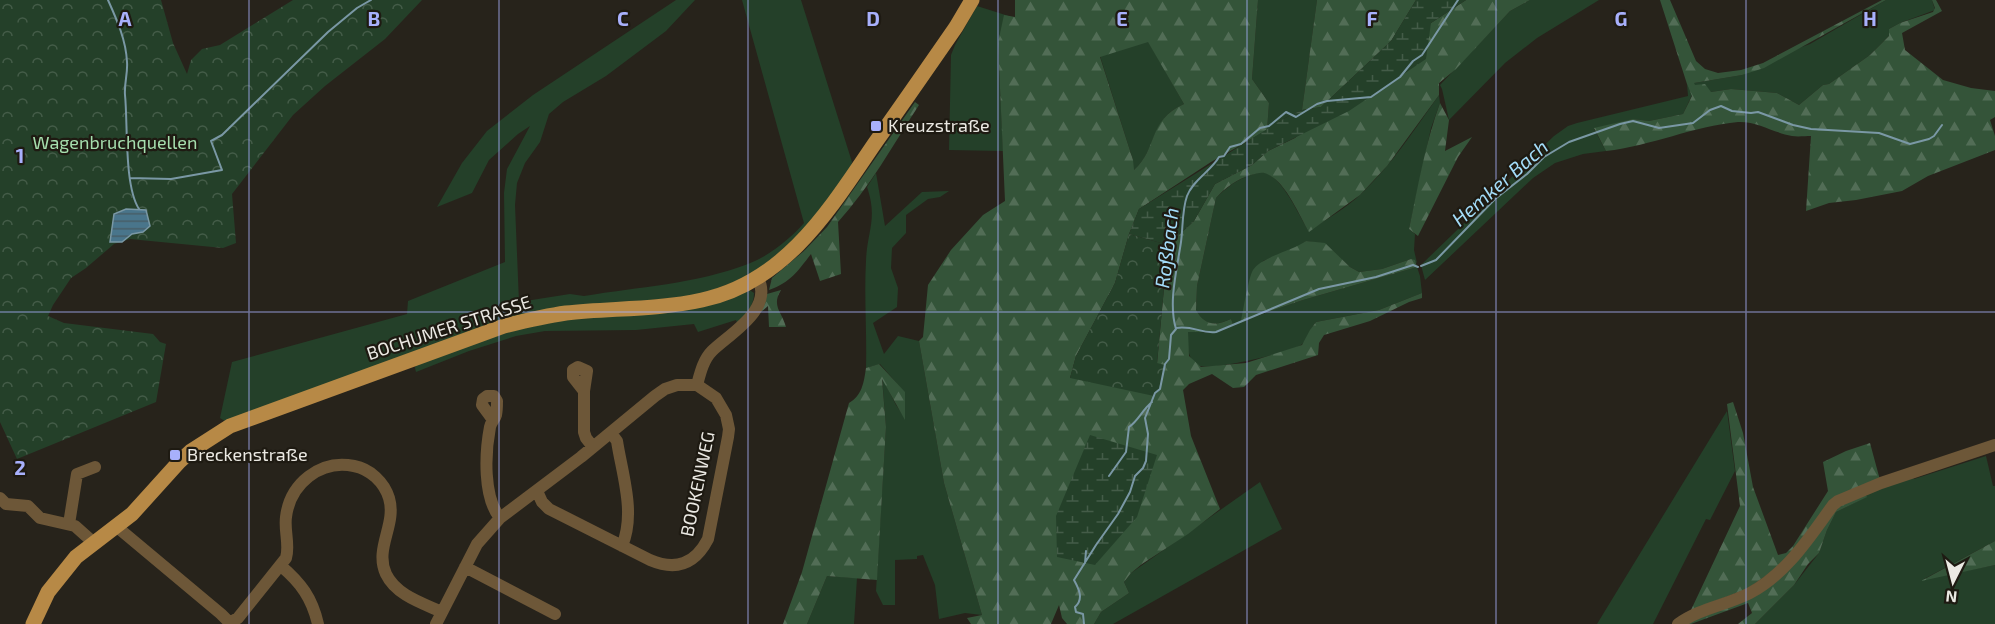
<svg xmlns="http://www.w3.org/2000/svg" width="1995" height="624" viewBox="0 0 1995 624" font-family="'Exo 2',sans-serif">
  <defs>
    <pattern id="forest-firs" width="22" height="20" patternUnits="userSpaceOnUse" patternTransform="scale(1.5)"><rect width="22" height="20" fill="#345439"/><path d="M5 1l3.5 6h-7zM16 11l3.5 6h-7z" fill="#526d56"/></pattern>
    <pattern id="wetland-marsh" width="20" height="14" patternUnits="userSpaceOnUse" patternTransform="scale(1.5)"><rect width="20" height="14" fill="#244029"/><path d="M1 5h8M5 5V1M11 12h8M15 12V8" fill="none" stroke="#445c48"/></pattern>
    <pattern id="park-crowns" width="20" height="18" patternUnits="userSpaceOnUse" patternTransform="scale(1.5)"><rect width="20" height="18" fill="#244029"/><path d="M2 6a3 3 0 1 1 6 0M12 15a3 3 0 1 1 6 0" fill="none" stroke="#445c48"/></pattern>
    <pattern id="water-rules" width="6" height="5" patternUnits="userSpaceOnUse" patternTransform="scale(1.5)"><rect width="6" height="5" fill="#49758b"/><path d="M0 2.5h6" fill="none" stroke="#485e68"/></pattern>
  </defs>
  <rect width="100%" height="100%" fill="#27231b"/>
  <!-- grass -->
  <path fill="#244029" d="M676,0H695L666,31L606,76L563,102L549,114L540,142L525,163L517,183L515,205L519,302L570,294L584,296C638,287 696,284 748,264C769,256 790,239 804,223L742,0H801L852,162L851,168L806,230L753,275L699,295L583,307L228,423L220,418L232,362L407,314L408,301L505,262L504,193L507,169L530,126L518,134L489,160L472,193L437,207L462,163L487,131L533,95Z
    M1258,0H1317L1302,110L1285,118L1267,130L1269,103L1252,79Z
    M1530,0H1599L1537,38L1505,63L1449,120L1442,89L1440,85L1510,11Z
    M1886,0H1932L1935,10L1900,23L1889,29V36L1870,55L1829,84L1823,85L1799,105L1777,93L1731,89L1711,92L1694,85V83L1742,75L1799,48L1810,44Z
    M977,6L1015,18L998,43L1003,151L949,150L951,55L955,45Z
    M1148,41L1184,104C1148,120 1158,150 1133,171V160L1100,56Z
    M1687,84L1692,95L1683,114L1649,121L1633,119L1594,129L1606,151L1583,154L1555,163L1533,178L1425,280L1421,265L1554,136L1568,126L1577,123L1688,96Z
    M1439,95L1440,103L1431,128L1409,229L1415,234L1414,250L1417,263L1411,259L1382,269L1359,272L1350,267L1325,244L1306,241L1297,248L1263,261L1242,321L1303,300L1417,267L1420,276L1422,293L1379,310L1316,322C1310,329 1307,341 1301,345C1289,353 1208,372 1198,365C1186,358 1188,344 1187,331L1215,333L1233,324L1231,319C1215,326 1205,326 1196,310L1197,286L1216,198C1226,188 1237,179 1251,175C1254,174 1257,173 1260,172C1281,171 1299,217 1309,231C1326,219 1347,208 1362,193C1392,164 1415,129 1439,95Z
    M876,173L885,226L922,192L949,191L940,197L928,199L906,215V233L892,248L891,268L898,288L897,307L873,323L884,354L898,336L919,341L944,483L982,615L965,613L939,619L935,585L923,555L917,556V559L895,560V605H883L876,591L886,427L882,377L896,405L905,418V393L880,364L866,368C867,332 864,297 866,261C867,231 878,219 867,187Z
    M748,289L754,293C754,306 746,315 738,325L736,320L698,332L694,324L636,330L545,331L516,336L469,351L416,372L415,368L416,364L529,325Z
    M1727,411L1735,471L1710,520L1706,519L1653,624H1597Z
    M1986,456L1993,486H1995V541L1924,579L1995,565V624H1755L1794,585L1819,553L1827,530L1836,512L1866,497L1864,493L1912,475L1914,479Z
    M1260,482L1282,529L1113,624H1094L1101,612L1129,593L1124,582L1131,573Z
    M827,576L857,578L854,624H807Z"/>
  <!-- forest -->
  <path fill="url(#forest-firs)" fill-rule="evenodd" d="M1015,0H1258L1252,79L1269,103L1267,130L1211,162L1139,209L1129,234L1115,283L1076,356L1070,378L1157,364L1168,245L1194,221L1215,184L1252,165L1268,151L1295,138L1431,23L1466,0H1530L1510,11L1456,69L1439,83V95L1387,166L1360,195L1309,232C1299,215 1286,183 1269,175C1263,171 1258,173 1251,175C1237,179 1226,187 1216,198L1197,286L1196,310C1205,326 1216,326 1231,319L1233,324L1216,332H1188L1189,356L1201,367L1246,363L1302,345L1310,330L1316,322L1379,310L1422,293V298L1409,302L1370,321L1324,335L1319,343L1318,355L1256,375L1244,387L1233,388L1212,374L1189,384L1183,390L1191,436L1220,509L1188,534L1142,564L1131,573L1124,582L1129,593L1101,612L1094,624H1067L1062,618L1059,605L1051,624H971L967,618L982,615L944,483L919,341L923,337L928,285L951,250L983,215L1005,201L998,43L1004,15L1015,17ZM1148,42L1184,104C1147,121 1158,149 1134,170L1133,160L1100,57Z
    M1317,0H1416L1391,41L1321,107L1302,110Z
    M1660,0H1670L1696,61L1705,69L1718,73L1741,70L1763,63L1882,0H1886L1764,68L1742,75L1694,83L1695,85L1705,84L1711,92L1731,89L1777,93L1799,105L1823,85L1829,84L1870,55L1889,36V29L1900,23L1933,12L1935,8L1932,0H1936L1942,11L1902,33L1905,50L1943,80L1971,88L1995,91V117L1990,120L1995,136V150L1928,176L1902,191L1856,200L1829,203L1806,211L1811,136C1805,136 1798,137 1792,136C1774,133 1757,121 1738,122C1694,126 1651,146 1606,151L1594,128L1633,119L1649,121L1683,114L1692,96L1687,84Z
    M915,102L919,105C893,145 870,187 838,222L841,274L820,281L811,254C797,272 791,282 769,290L772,278L804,251L827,227Z
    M1440,103L1449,120L1445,151L1472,137L1458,157L1418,236L1409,229C1418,187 1425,144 1440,103Z
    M1306,241L1325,243L1350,267L1359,272L1382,269L1411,259L1415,260L1417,267L1303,300L1241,321C1243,311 1249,276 1253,270C1261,257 1292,251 1306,241Z
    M781,290C771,306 782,312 786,327H769L768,306L761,312L767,294Z
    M879,364L905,392V420L882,379L886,427L877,580L827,576L807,624H783L802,572L849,403C862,396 864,382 866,368Z
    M1733,402L1743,433L1753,487L1778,555L1786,553L1793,546L1828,491L1823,462L1846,451L1870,443L1880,480L1854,490L1784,563L1747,589L1691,610L1740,506L1727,404Z
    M1864,493L1867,497L1836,512L1827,530L1819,553L1808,564L1794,585L1755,624H1738L1752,613L1748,603L1691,624H1685L1750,598L1833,509Z
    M1995,541V565L1921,581Z"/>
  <!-- wetland -->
  <path fill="url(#wetland-marsh)" d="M1416,0H1466L1431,23L1426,59L1349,111L1268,151L1252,165L1215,184L1194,221L1168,245L1129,234L1139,209L1285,118L1302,110L1321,107L1391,41Z
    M1090,435L1157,455L1137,517L1095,565L1057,557L1056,516Z"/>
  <!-- park -->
  <path fill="url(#park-crowns)" d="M0,0H161L173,43L187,74L191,60L202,49L220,45L293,0H422L385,39L325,86L293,115L232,194L236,243L223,248L130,239L120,242L114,244L86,268L71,278L53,305L48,316L64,323L153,334L160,342L166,344L156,402L17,459L0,422Z
    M1129,234L1168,245L1157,363L1165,365L1159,389L1154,396L1070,378L1076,356L1115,283Z"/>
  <!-- water -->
  <path fill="url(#water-rules)" stroke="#7a98a5" stroke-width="1.5" d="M126,209L146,210L150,226L143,232L132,234L122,242H110L114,214Z"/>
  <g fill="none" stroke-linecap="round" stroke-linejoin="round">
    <!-- stream -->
    <path stroke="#7a98a5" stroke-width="2" d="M108,0C117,20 126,40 127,62C128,73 124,84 125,95C128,124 124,186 139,209
      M130,178L171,179L222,170L211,141L222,135L328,32L357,8L371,0
      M1421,266L1436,260L1495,199L1527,174L1544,157L1569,142L1620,124L1633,121L1659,128L1693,123L1710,110L1721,106L1732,111L1751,113L1758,112L1793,125L1811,129L1879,133L1910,144L1929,139L1934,136L1942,125
      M1176,328C1193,325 1201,334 1216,332L1319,289L1376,277L1413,265L1418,267
      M1109,476L1126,452L1129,427C1139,420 1142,410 1152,402
      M1085,563L1086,551
      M1084,624L1083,614L1076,612L1075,607C1084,599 1079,589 1074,580L1096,545L1118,514L1130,492L1135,476L1143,468L1146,461L1148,434L1145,418L1155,393L1160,389L1165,364L1169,359L1171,335L1176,329C1168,303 1177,269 1181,242C1183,228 1182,210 1187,196C1193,180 1211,171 1219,157L1224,156L1230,147L1241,144L1260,128L1269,126L1286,112L1296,117L1317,104L1327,101L1371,97L1400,77L1413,61L1422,55L1458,0"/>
    <!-- minor -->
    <path stroke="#6d5738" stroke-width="12" d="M697,385C700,374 703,360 712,351C729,334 774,310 758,278
      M584,391L573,377V370L578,367L587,371L584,391V432L586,438L593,447
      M493,420L482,405L483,399L487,396H494L497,401C497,405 497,410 496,415C495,419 491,422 490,427C485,453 483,497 500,518
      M611,433L617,441C622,474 636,513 622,546
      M0,498L6,504L28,506L40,518L75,526L94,543
      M69,524L77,474L95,467
      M117,527L221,614L231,624
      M281,566C301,583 312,598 318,624
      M465,567L555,614
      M228,624L238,618L286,558C290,545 284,531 286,517C290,484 320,459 354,466C370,469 384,482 389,498C397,525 374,548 386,574C396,595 422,603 442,612
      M436,624L477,544L500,518L581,457L655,396L665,389L677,385H697L716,398L726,415L729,429L728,437L708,539C695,564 676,571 650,560L549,509L542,502L537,491
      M1678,624C1700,608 1727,605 1750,593C1787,573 1809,538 1833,505L1838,501L1881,483L1995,445"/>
    <!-- major -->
    <path stroke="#b78946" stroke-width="15" d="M33,624L48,592L76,557L132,514L179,462L191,451L230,426L504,326C524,321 545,316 566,313C611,308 657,310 702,300C786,282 830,209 875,143C902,105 929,66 956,27L972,0"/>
  </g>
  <!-- grid -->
  <path fill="none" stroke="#a8b0fc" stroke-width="1.5" stroke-opacity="0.55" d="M249,0V624M499,0V624M748,0V624M998,0V624M1247,0V624M1496,0V624M1746,0V624M0,312H1995"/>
  <!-- markers -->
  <g fill="#a8b0fc" stroke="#1e1a12" stroke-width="2">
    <rect x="870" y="120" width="12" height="12" rx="3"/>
    <rect x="169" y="449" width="12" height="12" rx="3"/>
  </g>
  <g text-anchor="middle" stroke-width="4.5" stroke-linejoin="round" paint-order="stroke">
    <!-- poi labels -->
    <g font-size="18" fill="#ebe9e3" stroke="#1e1a12" text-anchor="start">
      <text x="888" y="132">Kreuzstraße</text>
      <text x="187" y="461">Breckenstraße</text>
    </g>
    <!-- park labels -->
    <g font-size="18" fill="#a6dfae" stroke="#1e1a12">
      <text x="115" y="149">Wagenbruchquellen</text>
    </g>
    <!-- street labels -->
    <g font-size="18" fill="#ebe9e3" stroke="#1e1a12">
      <text transform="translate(449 328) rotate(-18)" y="6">BOCHUMER STRASSE</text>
      <text transform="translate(698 484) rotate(-78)" y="6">BOOKENWEG</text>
    </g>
    <!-- water labels -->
    <g font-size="20" font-style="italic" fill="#a3dcf9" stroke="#1e1a12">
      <text transform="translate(1500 183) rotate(-41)" y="7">Hemker Bach</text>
      <text transform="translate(1167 248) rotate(-83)" y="7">Roßbach</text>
    </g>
  </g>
  <g font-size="20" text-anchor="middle" font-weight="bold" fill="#a8b0fc" stroke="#1e1a12" stroke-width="4.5" stroke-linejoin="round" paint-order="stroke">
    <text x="125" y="26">A</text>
    <text x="374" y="26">B</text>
    <text x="623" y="26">C</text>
    <text x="873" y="26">D</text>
    <text x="1122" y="26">E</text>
    <text x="1372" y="26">F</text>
    <text x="1621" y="26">G</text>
    <text x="1870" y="26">H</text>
    <text x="20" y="163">1</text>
    <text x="20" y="475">2</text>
  </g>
  <!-- north arrow -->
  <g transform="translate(1953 582) rotate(186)" stroke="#1e1a12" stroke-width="4.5" paint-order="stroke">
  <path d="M0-4.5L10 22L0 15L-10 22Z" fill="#ebe9e3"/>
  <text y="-9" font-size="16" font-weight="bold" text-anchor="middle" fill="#ebe9e3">N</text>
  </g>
</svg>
